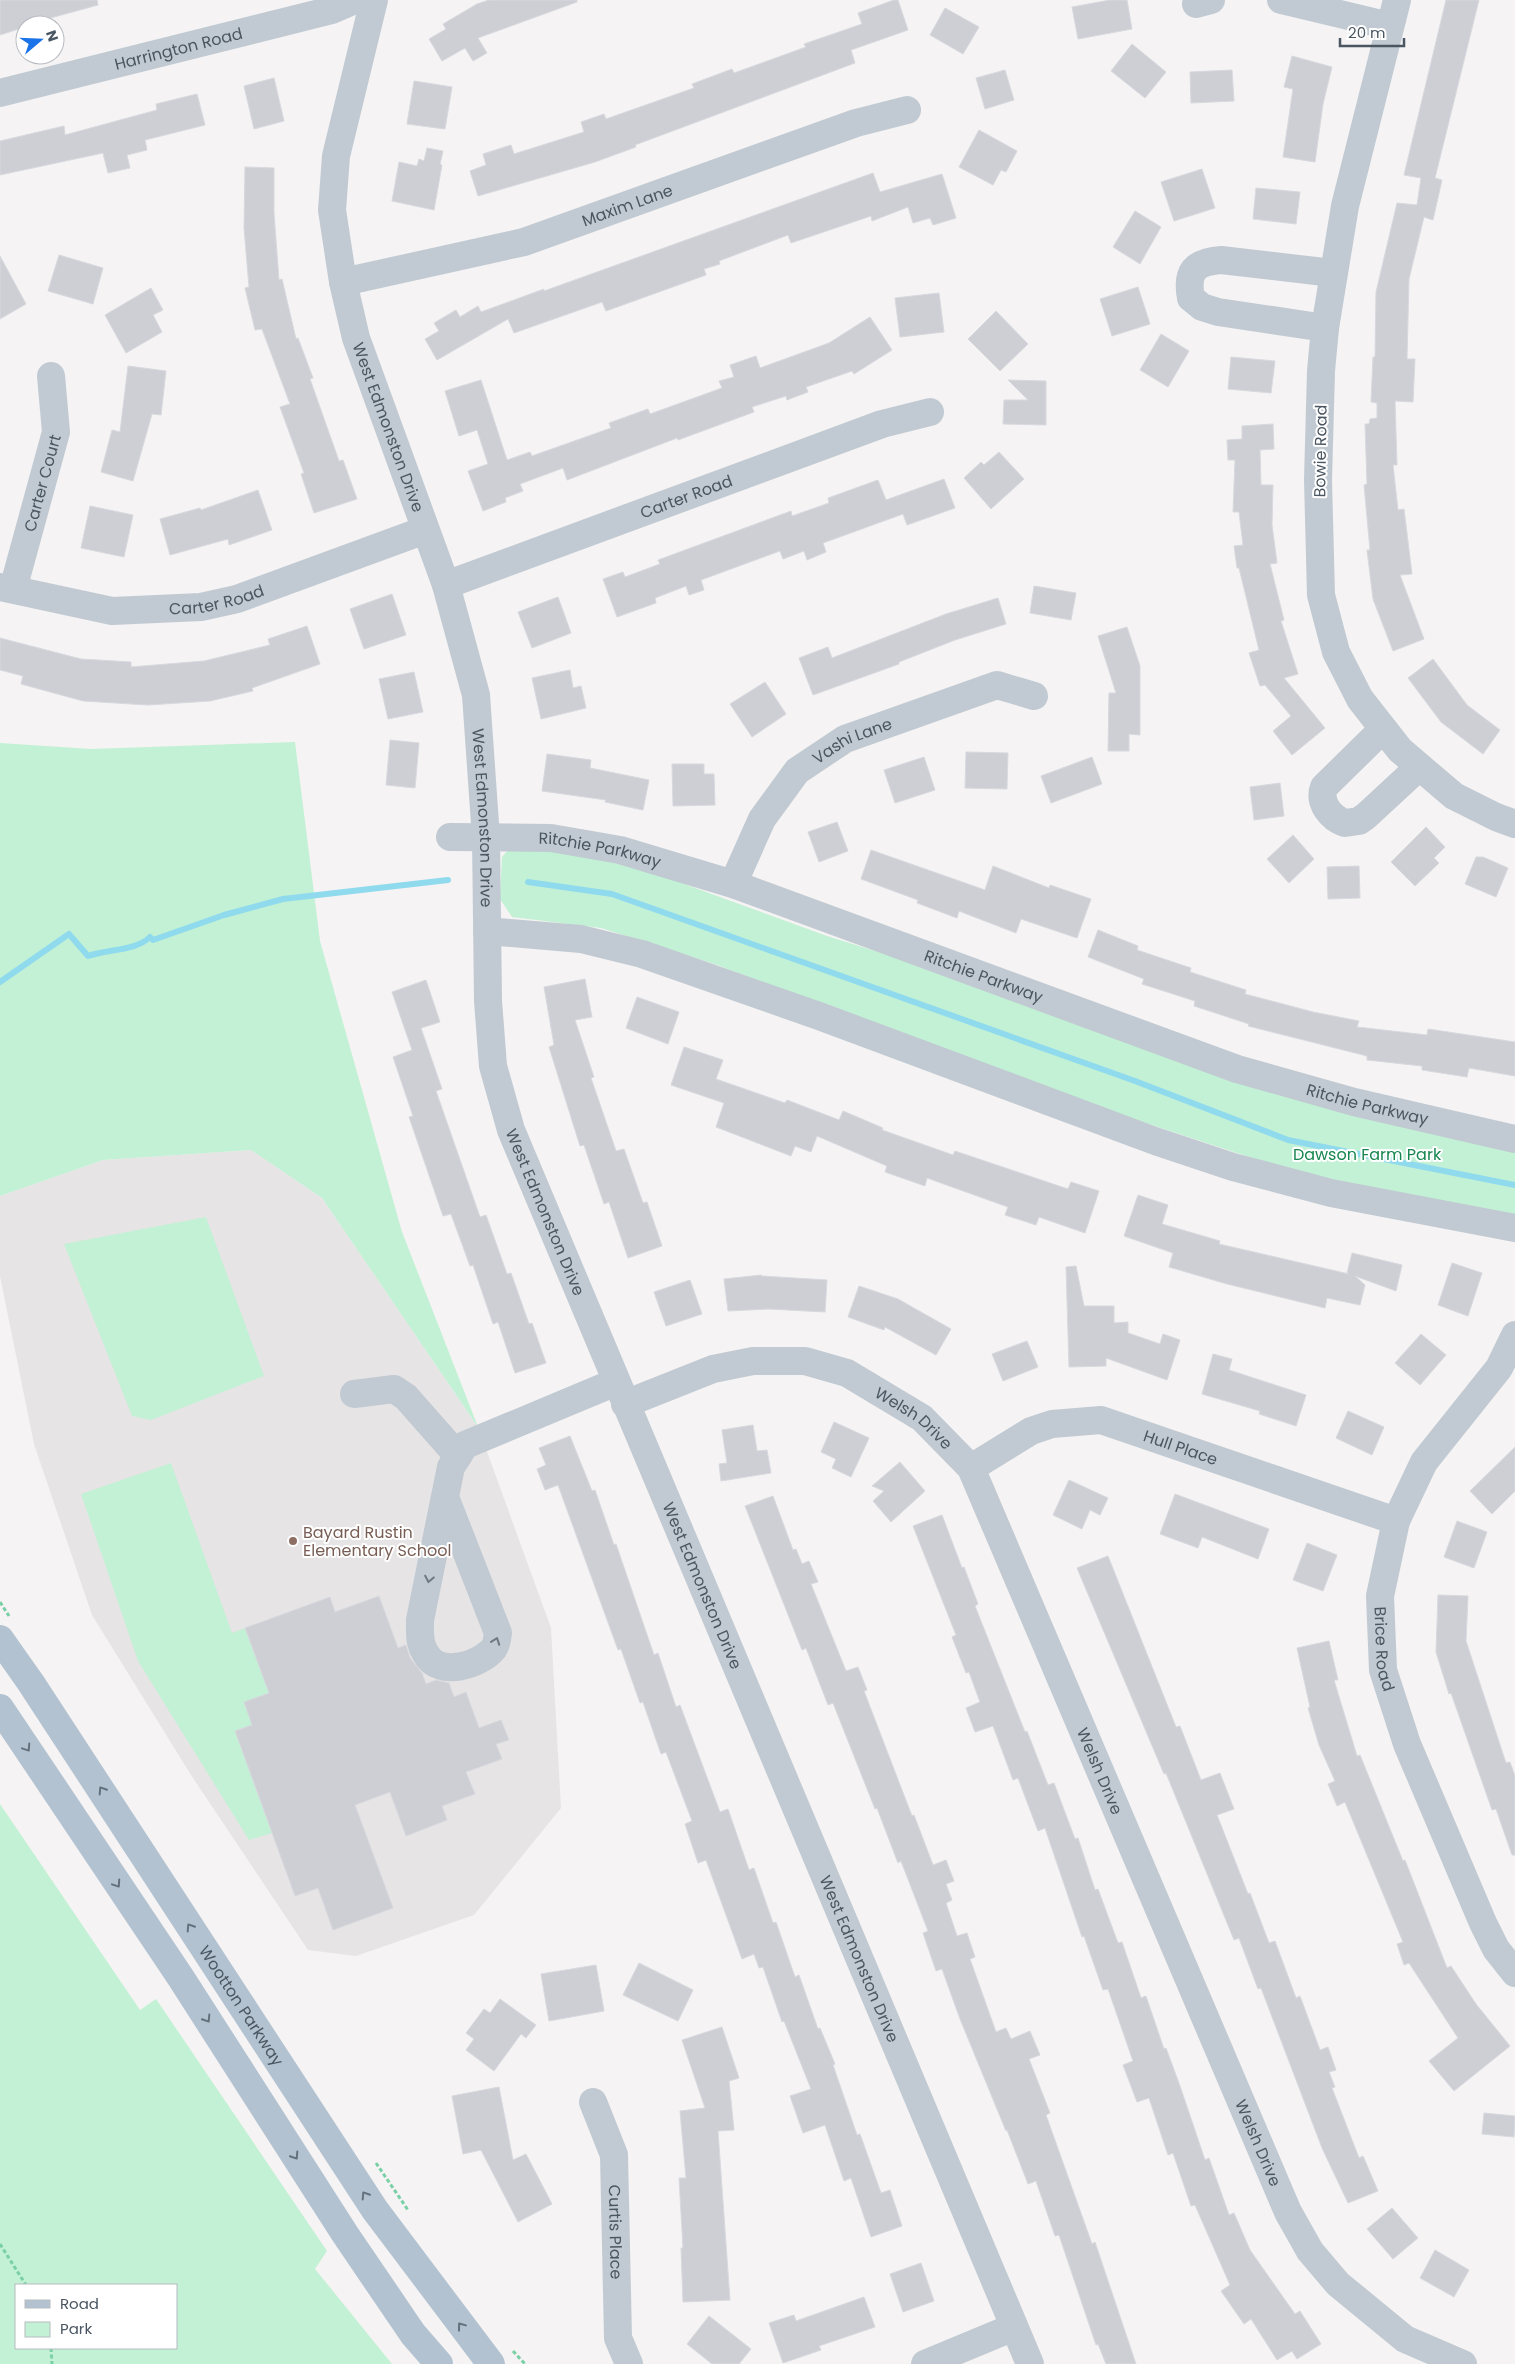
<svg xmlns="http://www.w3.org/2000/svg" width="1515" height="2364" viewBox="0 0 1515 2364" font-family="Poppins,sans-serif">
  <rect width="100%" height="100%" fill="#f5f3f3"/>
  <!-- education -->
  <path fill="#e6e4e5" d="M251,1150L322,1198L478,1427L551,1628L561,1808L474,1915L356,1956L308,1950L191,1775L92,1615L34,1444L0,1276V1196L103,1160Z"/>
  <!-- green -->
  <path fill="#c3f1d5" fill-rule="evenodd" d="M295,742L320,941L402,1232L478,1427L322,1198L251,1150L103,1160L0,1196V743L91,749Z
    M522,845L621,861L827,936L1515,1150V1220L1352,1191L1149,1124L953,1055L717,965L601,928L512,917L500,899L502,857L509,849Z
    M206,1217L264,1376L151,1420L132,1416L64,1244Z
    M171,1463L232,1633L245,1628L269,1693L252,1725L235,1731L272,1833L249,1840L138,1661L81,1494Z
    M0,1804L140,2010L156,1999L327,2251L315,2269L392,2364H0ZM176,2285V2348H16V2285Z"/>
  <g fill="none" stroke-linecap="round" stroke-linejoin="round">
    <!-- stream -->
    <path stroke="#90daee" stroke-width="6" d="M528,882L612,894L1135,1081L1288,1140L1515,1185
      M0,982L69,934L88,956C107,949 136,951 150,937L153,940L224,915L283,899L448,880"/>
  </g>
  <!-- building -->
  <path fill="#cdcfd5" stroke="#d7d9de" d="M0,0H97L98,5L25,25V27L0,35Z
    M489,0H577V2L478,38L487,53L473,61L465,48L442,61L429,39L446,29L443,24L477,4Z
    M894,0H898L908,30L851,50L855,63L635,145L636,147L595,162L478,196L470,171L486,165L483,154L511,145L514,154L584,132L581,122L604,114L606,119L694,88L692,84L732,69L734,73L806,47L804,44L862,24L858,13Z
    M1110,0H1127L1132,29L1078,39L1072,7Z
    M1446,0H1479L1435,178L1442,180L1433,220L1424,217L1409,279L1407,359H1415L1413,402L1395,401L1397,465H1393L1398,510L1404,509L1412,574L1400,575L1424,639L1393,651L1373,599L1367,550H1370L1364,485L1367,484L1365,424H1369L1370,419L1377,418V403L1371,402L1373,357H1375L1376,292L1397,203L1417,205L1421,178L1404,175Z
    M945,8L979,27L963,54L930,35Z
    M1132,44L1166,72L1145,98L1111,71Z
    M1292,56L1332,67L1323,104L1315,162L1283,157L1293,89L1284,87Z
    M1005,70L1014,100L985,109L976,78Z
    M1232,70L1234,101L1191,103L1190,72Z
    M274,78L284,121L254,129L244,86Z
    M414,81L452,87L445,129L407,124Z
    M197,94L205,125L145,140L147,150L127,155L130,168L108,173L103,153L0,175V141L64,126L65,135L157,110L156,104Z
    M979,130L1017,151L1006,172L1001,170L993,185L959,167Z
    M427,148L443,151L440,164L442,165L434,210L392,201L399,162L417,166L419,159L424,161Z
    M245,167L274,168V213L279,280L282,279L296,339L298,338L313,378L310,379L339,461L343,460L357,499L314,513L301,474L304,473L280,407L290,404L262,329L255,330L245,288L249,287L244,228Z
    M1202,169L1215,208L1174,221L1161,182Z
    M873,173L880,192L942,174L956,218L933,225L930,218L913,223L908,207L872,221L871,216L791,243L788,235L719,261L720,264L704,269L706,275L606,311L602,302L514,333L508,319L437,360L425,339L439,331L434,323L456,310L460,317L478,306L481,312L544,289V291Z
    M1256,188L1300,192L1296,224L1253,219Z
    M1135,211L1161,227L1140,264L1113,247Z
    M59,255L103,268L93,304L48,291Z
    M0,256L26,304L0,319Z
    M1138,287L1150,324L1112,336L1100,299Z
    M151,288L163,310L153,315L162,332L126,353L105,315Z
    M939,293L944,332L900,337L895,298Z
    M996,311L1028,344L1000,371L968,339Z
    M870,317L892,350L854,374L852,371L806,387L808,392L787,400L786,396L752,407L754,412L678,440L677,438L567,480L563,468L520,484L523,491L505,498L506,502L483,511L468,471L488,464L477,430L459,436L445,391L481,380L507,460L530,452L532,456L611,428L609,423L648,409L650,414L722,388L719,381L734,377L730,365L756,356L760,368L829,343Z
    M1161,334L1189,351L1168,387L1140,370Z
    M1231,357L1275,361L1271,393L1228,389Z
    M128,366L166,371L161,415L152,414L133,481L101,472L112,430L120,432Z
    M1008,380L1046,381V425L1003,424L1004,400H1028Z
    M1273,424L1274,449L1260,450L1261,485H1273L1272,525L1277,563L1270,564L1284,620L1281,621L1298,674L1284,678L1325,728L1292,755L1273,731L1291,716L1265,685L1260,686L1249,653L1259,650L1239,568H1237L1234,546L1243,545L1239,512H1233L1235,460H1228L1227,440L1242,439V426Z
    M999,452L1024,479L991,509L964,478L981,462L984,465Z
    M944,479L955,508L907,525L903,514L823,543L826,552L807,560L804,551L783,559L780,551L701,580L704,590L689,595L686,586L655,598L656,603L617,617L603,579L623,572L625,577L660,564L658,560L791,511L792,516L829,503L828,498L878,480L886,500Z
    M258,490L272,530L229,545L228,539L170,555L160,519L200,508L201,510Z
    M90,506L133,515L124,557L81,548Z
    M1034,586L1076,593L1071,620L1030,613Z
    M392,594L406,635L364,649L350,609Z
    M558,597L571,633L532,648L518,612Z
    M998,598L1006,624L955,640L899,662V664L813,695L799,658L828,647L832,658L946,614Z
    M307,626L320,664L252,688L253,691L210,701L148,705L83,701L21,684L23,676L0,670V638L81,659L131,662V667L204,661L270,645L268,639Z
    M1127,627L1140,666V735L1129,734V751H1108L1109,693H1116L1098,636Z
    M1433,659L1467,705L1500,730L1483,754L1441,722L1408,678Z
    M570,670L573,688L581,686L586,708L541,719L532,678Z
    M414,672L423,712L388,719L379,679Z
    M765,682L786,714L752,737L730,704Z
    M390,740L419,743L415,788L386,785Z
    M966,752L1008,753L1007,789L965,788Z
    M547,754L591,760L590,768L649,780L643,810L605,802L606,800L542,791Z
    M924,757L935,790L895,803L884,770Z
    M1092,757L1102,784L1051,803L1041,776Z
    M672,764H704V774H714L715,805L673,806Z
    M1280,783L1284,816L1254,820L1250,787Z
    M837,822L848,851L819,862L808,832Z
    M1426,827L1445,847L1434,858L1439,863L1415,886L1391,862Z
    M1293,835L1314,859L1289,883L1267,859Z
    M871,850L985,890L993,866L1049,888L1050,885L1091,899L1077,938L1021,919L1016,933L959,911L957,918L917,903L918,900L861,879Z
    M1476,857H1483L1508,868L1496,897L1465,884Z
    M1359,866L1360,898L1328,899L1327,867Z
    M1098,930L1138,946L1137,950L1191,968L1190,972L1246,990L1245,994L1313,1012L1359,1021L1357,1027L1427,1035L1428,1029L1515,1042V1076L1469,1068L1467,1077L1422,1070V1066L1367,1060V1056L1248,1026L1249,1024L1194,1006L1195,1001L1142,984L1144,979L1088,957Z
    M585,979L592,1017L575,1020L594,1077L591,1078L616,1151L624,1149L643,1203L647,1202L662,1246L628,1258L609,1202L604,1204L584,1145L580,1146L549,1047L554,1045L544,987Z
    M426,980L440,1022L421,1028L442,1089L436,1091L480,1217L486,1215L507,1274L511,1273L529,1324L532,1323L546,1363L515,1373L498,1322L493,1324L473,1265L470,1266L451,1214L443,1216L409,1117L413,1116L393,1057L412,1050L392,992Z
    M637,997L679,1012L668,1044L626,1028Z
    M684,1047L723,1060L716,1079L785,1103L787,1100L839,1120L843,1111L883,1128L882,1130L953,1155L955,1151L1068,1189L1071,1182L1099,1191L1085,1233L1039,1217L1036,1225L1005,1215L1008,1207L927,1178L925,1186L885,1172L887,1166L817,1136L811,1152L795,1146L791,1156L716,1127L724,1103L671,1085Z
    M1138,1195L1168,1205L1162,1224L1220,1241L1219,1244L1349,1274L1347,1273L1352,1253L1402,1265L1396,1291L1355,1276L1365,1285L1360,1305L1327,1298L1325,1308L1227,1284L1169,1267L1173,1253L1124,1236Z
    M1452,1263L1482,1273L1468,1316L1438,1305Z
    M1076,1266L1084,1306H1114V1323L1128,1322V1333L1160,1344L1163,1334L1180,1340L1167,1380L1106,1358V1366L1069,1367L1066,1267Z
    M761,1275L762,1276L827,1280L825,1312L769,1309L728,1311L724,1279Z
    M690,1280L702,1314L666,1326L654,1292Z
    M859,1286L898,1299L951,1329L936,1355L885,1327L884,1330L848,1317Z
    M1421,1334L1446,1355L1420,1385L1395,1363Z
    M1027,1341L1038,1367L1003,1381L992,1354Z
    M1213,1354L1232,1359L1229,1370L1306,1395L1296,1426L1259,1414L1260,1411L1202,1394Z
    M1348,1411L1384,1427L1372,1455L1336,1438Z
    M834,1422L869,1438L851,1477L832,1468L836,1459L821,1452Z
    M753,1425L757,1451L767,1450L771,1473L721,1481L719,1464L727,1463L722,1430Z
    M570,1436L592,1491L595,1490L614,1545L616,1544L654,1655L658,1653L676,1707L680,1705L720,1812L728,1809L749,1870L754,1868L773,1923L776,1922L795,1977L799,1975L818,2029L820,2028L835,2064L833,2065L857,2135L860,2134L881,2193L890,2190L902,2226L871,2237L851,2178L844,2181L825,2125L803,2133L790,2096L811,2089L784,2021L782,2022L763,1967L759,1968L754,1954L742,1959L706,1860L698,1863L685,1824L692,1821L666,1752L661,1754L643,1702L640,1703L621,1649L618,1650L558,1485L545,1490L537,1469L546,1465L539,1448Z
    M1515,1447V1491L1492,1514L1470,1491Z
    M900,1462L925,1491L891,1522L873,1501L884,1491L872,1486Z
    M1069,1480L1108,1498L1100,1515L1090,1510L1082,1529L1053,1515Z
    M1175,1494L1269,1529L1258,1559L1202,1537L1198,1548L1160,1534Z
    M773,1496L793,1550L796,1549L802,1564L809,1561L818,1582L811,1584L846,1671L858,1667L867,1690L864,1691L912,1816L914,1815L933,1865L946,1860L954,1881L946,1884L952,1900L946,1903L957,1936L967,1933L975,1957L970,1959L996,2032L1006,2028L1011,2039L1030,2031L1040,2055L1029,2059L1050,2113L1046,2115L1092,2244L1095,2242L1136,2364H1106L1098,2344L1096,2345L1059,2235L1055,2236L1036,2181L1028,2184L1007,2130L1006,2131L960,2019L942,1969L936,1971L923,1933L928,1931L901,1861L898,1863L877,1808L875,1809L833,1703L828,1705L806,1648L802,1650L745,1506Z
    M942,1515L962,1568L964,1567L978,1604L975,1606L1025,1732L1027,1731L1048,1785L1054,1783L1075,1839L1078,1838L1095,1890L1098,1889L1118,1943L1122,1942L1141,1998L1146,1996L1164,2049L1166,2048L1180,2086L1205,2160L1209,2158L1229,2215L1234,2213L1250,2250L1295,2314L1300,2311L1321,2344L1297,2359L1292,2351L1277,2360L1251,2319L1244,2324L1221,2291L1230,2285L1195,2205L1191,2206L1173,2153L1168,2155L1149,2098L1137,2102L1123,2065L1133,2061L1108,1989L1103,1990L1084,1936L1082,1937L1045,1828L1038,1831L1018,1778L1013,1780L993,1726L975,1732L966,1708L980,1702L969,1672L966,1673L952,1637L956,1635L913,1526Z
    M1457,1521L1487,1532L1474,1568L1444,1557Z
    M1307,1543L1337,1555L1323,1591L1293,1580Z
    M1108,1556L1176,1727L1180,1726L1201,1780L1220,1773L1234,1809L1217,1815L1248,1894L1250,1893L1269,1943L1275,1941L1296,1998L1300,1996L1320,2050L1328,2047L1336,2070L1329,2072L1335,2087L1332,2088L1359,2158L1363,2156L1378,2191L1348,2203L1322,2148L1261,1988L1258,1989L1239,1938L1234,1940L1166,1773L1164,1774L1077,1568Z
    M1438,1595L1468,1596L1466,1641L1506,1763L1510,1762L1515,1776V1855H1512L1496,1809L1492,1810L1451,1693L1449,1694L1436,1652Z
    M379,1596L398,1648L406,1645L410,1658L422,1673L426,1684L436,1680L449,1683L454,1697L466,1692L479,1728L501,1720L509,1740L496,1744L502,1759L466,1772L475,1794L442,1806L447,1820L406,1836L390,1792L355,1805L393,1908L333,1930L318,1888L295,1896L235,1731L252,1725L244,1702L269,1693L245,1628L330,1597L335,1612Z
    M1329,1641L1338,1680H1334L1357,1756L1360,1755L1403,1861L1405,1860L1447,1968L1451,1966L1476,2004L1510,2046L1454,2091L1429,2061L1458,2038L1409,1963L1404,1965L1397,1944L1403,1942L1345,1802L1337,1806L1328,1784L1335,1781L1319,1745L1308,1708L1310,1707L1297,1648Z
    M639,1963L693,1990L678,2021L623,1995Z
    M596,1965L604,2011L549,2021L541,1974Z
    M500,1999L536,2025L526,2038L521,2034L494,2071L466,2050L474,2039L466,2033L484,2009L490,2013Z
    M722,2027L739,2078L729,2081L734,2130L718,2131L730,2300L683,2302L681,2248H683L679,2178H686L680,2111L705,2108L682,2040Z
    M499,2087L513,2160L526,2154L552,2204L518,2222L481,2150L463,2154L452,2096Z
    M1484,2113L1515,2116L1514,2137L1482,2134Z
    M1392,2208L1418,2238L1393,2259L1367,2229Z
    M1435,2250L1469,2270L1454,2297L1420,2278Z
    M921,2263L934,2301L903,2312L890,2274Z
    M864,2297L875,2327L819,2346L821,2350L783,2363L769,2323L794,2315L796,2321Z
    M709,2316L751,2349L739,2364H712L687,2344Z"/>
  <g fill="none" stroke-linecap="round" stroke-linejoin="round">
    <!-- path -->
    <path stroke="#7ad0a6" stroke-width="3" stroke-dasharray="4 2.5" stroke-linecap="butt" d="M0,1602L9,1616
      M376,2163L408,2210
      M0,2244L26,2285
      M51,2348L52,2364
      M513,2351L525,2364"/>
    <!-- minor -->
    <g stroke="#c1cad2" stroke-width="28">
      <path id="s1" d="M374,0L336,156L332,210L343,282L356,338L446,585L476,695L486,838L488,1001L493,1066L511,1130L1030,2364"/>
      <path d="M1281,0L1390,26"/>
      <path d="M1397,0L1345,206L1325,328L1321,371L1318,480L1321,595L1336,652L1360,699L1400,750L1454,796L1496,817L1515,824"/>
      <path d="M1196,4L1211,0"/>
      <path id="s2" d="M0,93L332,10L355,0"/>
      <path id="s3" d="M343,282L524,242L856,123L907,110"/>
      <path d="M1325,328L1218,312L1202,307L1191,298C1186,272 1194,262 1221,260L1333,273"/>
      <path id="s4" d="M446,585L882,424L930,412"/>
      <path id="s5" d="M0,587L112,611L201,607L237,599L425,530"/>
      <path id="s6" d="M13,589L56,432L51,376"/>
      <path d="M1383,729L1324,787C1318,803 1331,818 1345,823L1359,821L1366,816L1419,767"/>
      <path id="s7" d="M450,837L551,838L620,850L733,884L1237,1069L1354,1102L1515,1139"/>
      <path id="s8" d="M733,884L762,819L797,771L845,739L997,685L1034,696"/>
      <path d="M487,931L581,939L642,954L819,1016L1155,1141L1233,1167L1331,1193L1515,1228"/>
      <path id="s9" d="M1515,1335L1499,1368L1424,1462L1396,1521L1380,1596L1383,1670L1407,1744L1483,1923L1496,1949L1515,1973"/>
      <path d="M354,1394L394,1389L406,1397L458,1456"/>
      <path id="s10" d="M625,1404L713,1369L753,1361H805L847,1373L922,1418L971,1468L1288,2212L1310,2251L1338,2284L1405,2339L1463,2364"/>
      <path id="s11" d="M971,1468L1031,1431L1052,1424L1101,1420L1396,1521"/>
      <path d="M445,1497L498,1633C497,1638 497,1644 494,1648C481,1665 439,1678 426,1654C419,1644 420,1633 420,1620L451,1467L465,1445L616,1382"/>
      <path id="s12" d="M593,2102L614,2155L618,2338L629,2364"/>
      <path d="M925,2364L1014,2327"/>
    </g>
    <!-- major -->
    <g stroke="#b3c2d1" stroke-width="28">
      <path id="s13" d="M0,1639L31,1683L375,2210L491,2364"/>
      <path d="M0,1708L181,1978L345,2234L413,2334L439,2364"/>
    </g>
  </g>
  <!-- one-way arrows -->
  <defs><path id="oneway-chevron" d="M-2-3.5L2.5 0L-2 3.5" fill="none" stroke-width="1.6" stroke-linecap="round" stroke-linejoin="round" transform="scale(1.25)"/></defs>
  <g stroke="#6e7983">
    <use href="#oneway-chevron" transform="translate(429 1579) rotate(101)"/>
    <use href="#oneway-chevron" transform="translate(496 1641) rotate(-70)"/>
  </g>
  <g stroke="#64717d">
    <use href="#oneway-chevron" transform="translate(27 1748) rotate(56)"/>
    <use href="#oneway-chevron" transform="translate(102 1790) rotate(-123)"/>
    <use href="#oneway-chevron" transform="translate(117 1884) rotate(56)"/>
    <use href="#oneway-chevron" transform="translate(190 1927) rotate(-123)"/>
    <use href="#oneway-chevron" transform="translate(207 2019) rotate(57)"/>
    <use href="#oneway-chevron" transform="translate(295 2156) rotate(57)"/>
    <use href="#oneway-chevron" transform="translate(365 2195) rotate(-123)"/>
    <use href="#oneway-chevron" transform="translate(461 2326) rotate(-127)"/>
  </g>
  <!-- markers -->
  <circle fill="#8d6e63" stroke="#fff" stroke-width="2" cx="293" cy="1541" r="5"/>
  <g text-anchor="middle" stroke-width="4" stroke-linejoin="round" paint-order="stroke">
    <!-- street labels -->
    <g font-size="16" fill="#4a5661" stroke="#fff">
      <text dy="6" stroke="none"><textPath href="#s2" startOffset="184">Harrington Road</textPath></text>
      <text dy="6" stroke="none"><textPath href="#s3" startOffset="295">Maxim Lane</textPath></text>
      <text dy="6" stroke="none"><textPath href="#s1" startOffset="440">West Edmonston Drive</textPath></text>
      <text transform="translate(1320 451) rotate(-89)" y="6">Bowie Road</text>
      <text dy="6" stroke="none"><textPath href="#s6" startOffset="110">Carter Court</textPath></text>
      <text dy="6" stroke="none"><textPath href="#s4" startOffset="256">Carter Road</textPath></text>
      <text dy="6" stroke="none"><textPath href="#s5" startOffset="220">Carter Road</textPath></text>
      <text dy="6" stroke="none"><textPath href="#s8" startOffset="194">Vashi Lane</textPath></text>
      <text dy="6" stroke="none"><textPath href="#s1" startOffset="845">West Edmonston Drive</textPath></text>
      <text dy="6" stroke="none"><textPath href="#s7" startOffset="151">Ritchie Parkway</textPath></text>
      <text dy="6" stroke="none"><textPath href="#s7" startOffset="556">Ritchie Parkway</textPath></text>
      <text dy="6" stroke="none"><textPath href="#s7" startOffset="961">Ritchie Parkway</textPath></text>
      <text dy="6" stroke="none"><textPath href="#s1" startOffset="1249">West Edmonston Drive</textPath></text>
      <text dy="6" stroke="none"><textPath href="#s10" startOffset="312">Welsh Drive</textPath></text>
      <text dy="6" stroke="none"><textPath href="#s11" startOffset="226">Hull Place</textPath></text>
      <text dy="6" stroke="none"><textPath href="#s1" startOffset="1654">West Edmonston Drive</textPath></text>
      <text dy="6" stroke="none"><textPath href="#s9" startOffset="352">Brice Road</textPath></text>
      <text dy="6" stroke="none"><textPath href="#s10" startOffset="718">Welsh Drive</textPath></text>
      <text dy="6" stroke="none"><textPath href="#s1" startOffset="2059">West Edmonston Drive</textPath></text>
      <text dy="6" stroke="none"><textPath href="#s13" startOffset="439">Wootton Parkway</textPath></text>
      <text dy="6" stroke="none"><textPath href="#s10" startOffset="1122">Welsh Drive</textPath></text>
      <text dy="6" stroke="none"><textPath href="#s12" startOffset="134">Curtis Place</textPath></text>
    </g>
    <!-- park labels -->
    <g font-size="16" fill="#17864f" stroke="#fff">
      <text x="1367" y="1160">Dawson Farm Park</text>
    </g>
    <!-- education labels -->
    <g font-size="16" fill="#785e54" stroke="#fff" text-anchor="start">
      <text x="303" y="1538">Bayard Rustin<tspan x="303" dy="18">Elementary School</tspan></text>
    </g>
  </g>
  <!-- legend -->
  <rect x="15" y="2284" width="162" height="65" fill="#ffffff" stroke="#b7bbc0"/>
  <rect x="25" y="2300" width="25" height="8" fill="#b3c2d1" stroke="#b7bbc0"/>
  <text x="60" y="2309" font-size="15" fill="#4a5661">Road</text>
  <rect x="25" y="2322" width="25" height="15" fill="#c3f1d5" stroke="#b7bbc0"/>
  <text x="60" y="2334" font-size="15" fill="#4a5661">Park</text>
  <!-- north arrow -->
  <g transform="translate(40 40) rotate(71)"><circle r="24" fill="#ffffff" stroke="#b7bbc0"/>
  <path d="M0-4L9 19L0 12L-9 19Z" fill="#1a73e8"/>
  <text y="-8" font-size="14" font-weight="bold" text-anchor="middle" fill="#4a5661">N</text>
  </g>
  <!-- scale -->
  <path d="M1340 38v8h64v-8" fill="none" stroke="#4a5661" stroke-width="2.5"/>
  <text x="1348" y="38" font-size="15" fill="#4a5661" stroke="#ffffff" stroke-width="4" paint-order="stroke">20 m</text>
</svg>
